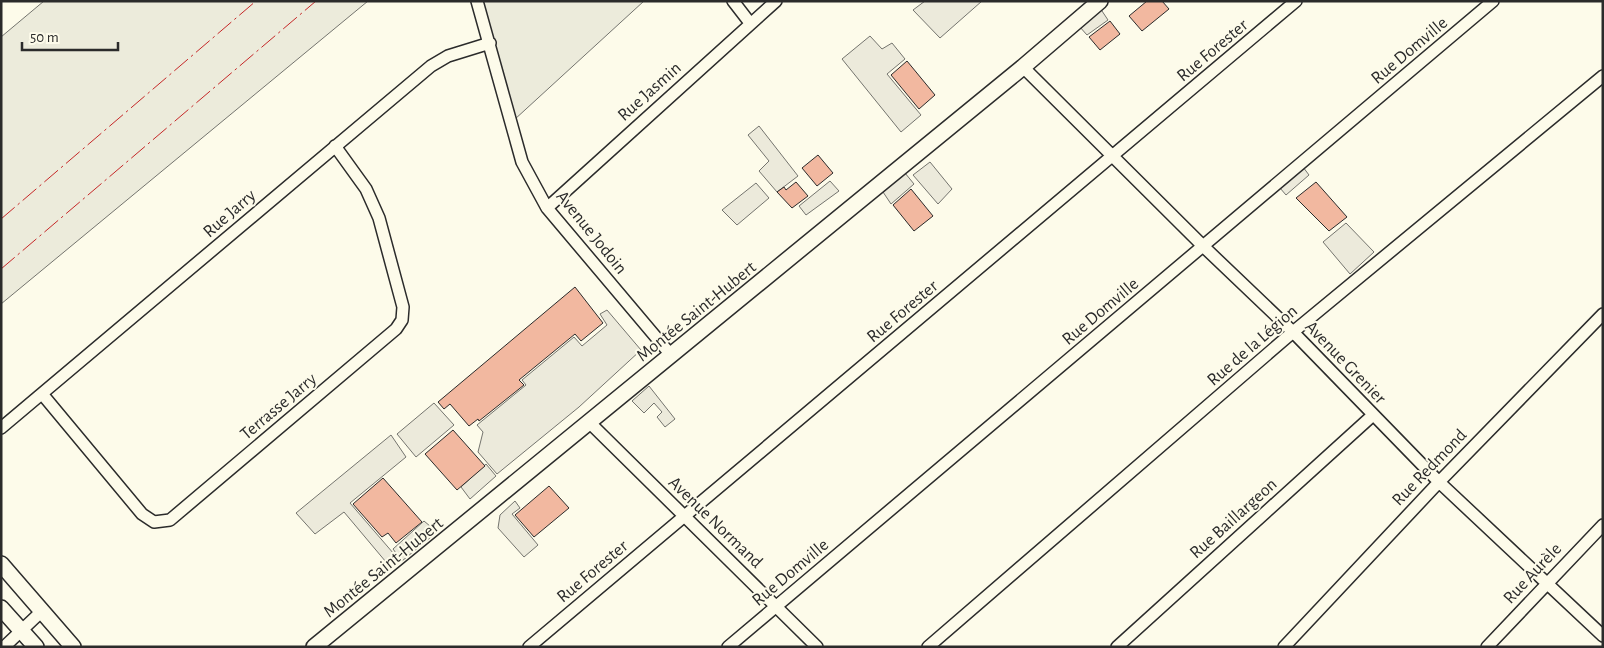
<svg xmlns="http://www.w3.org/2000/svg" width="1604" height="648" viewBox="0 0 1604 648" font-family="'Alegreya Sans',sans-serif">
  <rect width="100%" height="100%" fill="#fdfbea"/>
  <!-- green -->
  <path fill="#ecebdb" stroke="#74746e" d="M44,1H368L1,304V37Z
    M481,1H644L514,120Z"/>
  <!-- parking -->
  <path fill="#eceadb" stroke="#74746e" d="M925,1H982L940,38L913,10Z
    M1100,8L1108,20L1087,35L1079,26Z
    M870,36L882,49L892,43L905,59L887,74L921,115L901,132L842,59Z
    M759,126L798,176L777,192L759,171L769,161L748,135Z
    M930,162L952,189L938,204L913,175Z
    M1303,167L1309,175L1286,195L1280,188Z
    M905,173L914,184L891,204L883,192Z
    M830,181L839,191L806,215L799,206Z
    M756,183L769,198L737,225L722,210Z
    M1346,223L1374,252L1350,274L1323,242Z
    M607,310L641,350L579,407L497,474L478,452L483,432L477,425L526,385L522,380L574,337L582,346L607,325L600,314Z
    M649,386L675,419L665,427L657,417L662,412L654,403L644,413L632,401Z
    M434,403L454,425L416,457L397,434Z
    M391,435L406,457L350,503L394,554L386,562L344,512L315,534L296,513Z
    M486,464L496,476L470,499L461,487Z
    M515,501L520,508L512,514L538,545L524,557L498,528L500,515Z
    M424,521L437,532L402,561L393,549Z"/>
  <!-- building -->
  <path fill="#f2b8a0" stroke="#2b2b2b" d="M1147,1H1162L1169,9L1142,31L1129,16Z
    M1110,21L1120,34L1100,50L1089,37Z
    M907,61L935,95L919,109L891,75Z
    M818,155L833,173L817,186L802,168Z
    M796,182L808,196L792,208L777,192L784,187L786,190Z
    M1316,182L1347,217L1329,231L1296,198Z
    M911,189L933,216L914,231L893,205Z
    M575,287L603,323L581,341L575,334L519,380L524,385L479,421L478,419L469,426L450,404L444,409L438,402Z
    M453,430L485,466L457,490L425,454Z
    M383,478L422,522L396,543L388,533L382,537L353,504Z
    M549,486L569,508L534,537L515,515Z"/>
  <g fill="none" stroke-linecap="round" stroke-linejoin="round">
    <defs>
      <path id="minor" d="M477,1L522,162L547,208L671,355
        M733,1L750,23
        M1023,67L1204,247L1293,332L1439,482L1603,636
        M547,208L776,1
        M43,395L142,514L154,522L170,520L396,329L402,320L403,307L379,218L366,189L335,146
        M590,423L817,647
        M1,428L431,66L448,56L490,43
        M4,647L42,611
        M529,647L1296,1
        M728,647L1493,1
        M928,647L1293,332L1603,76
        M1117,647L1373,415
        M1284,647L1439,482L1603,314
        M1487,647L1603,525"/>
      <path id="tertiary" d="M1,564L73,647
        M1,608L36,647
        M314,647L1023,67L1100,1"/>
    </defs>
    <!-- minor casing -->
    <use href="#minor" stroke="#2b2b2b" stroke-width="14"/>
    <!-- tertiary casing -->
    <use href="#tertiary" stroke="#2b2b2b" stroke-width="18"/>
    <!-- minor -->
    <use href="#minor" stroke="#fdfbea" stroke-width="11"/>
    <!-- tertiary -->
    <use href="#tertiary" stroke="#fdfbea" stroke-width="15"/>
    <!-- power -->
    <path stroke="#c62828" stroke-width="1" stroke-dasharray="18 4 2.5 4" stroke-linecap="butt" d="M1,219L256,1
      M1,269L316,1"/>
  </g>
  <g text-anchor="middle" stroke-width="4" stroke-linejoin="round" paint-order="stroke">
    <!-- street labels -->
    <g font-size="18" fill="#2b2b2b" stroke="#fdfbea">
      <text transform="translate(1212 50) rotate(-40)" y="6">Rue Forester</text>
      <text transform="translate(1409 50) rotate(-40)" y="6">Rue Domville</text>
      <text transform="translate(649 91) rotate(-42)" y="6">Rue Jasmin</text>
      <text transform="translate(229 213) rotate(-41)" y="6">Rue Jarry</text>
      <text transform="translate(592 232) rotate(51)" y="6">Avenue Jodoin</text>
      <text transform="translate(696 311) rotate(-39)" y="6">Montée Saint-Hubert</text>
      <text transform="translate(902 311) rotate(-40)" y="6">Rue Forester</text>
      <text transform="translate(1100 311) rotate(-40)" y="6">Rue Domville</text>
      <text transform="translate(1252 345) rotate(-41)" y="6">Rue de la Légion</text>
      <text transform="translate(1346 362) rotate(46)" y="6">Avenue Grenier</text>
      <text transform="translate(278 406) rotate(-40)" y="6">Terrasse Jarry</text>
      <text transform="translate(1429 467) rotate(-46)" y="6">Rue Redmond</text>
      <text transform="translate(1233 518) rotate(-42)" y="6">Rue Baillargeon</text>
      <text transform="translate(716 522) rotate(44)" y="6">Avenue Normand</text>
      <text transform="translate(383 567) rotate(-39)" y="6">Montée Saint-Hubert</text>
      <text transform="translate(592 571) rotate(-40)" y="6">Rue Forester</text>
      <text transform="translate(790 572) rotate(-40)" y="6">Rue Domville</text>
      <text transform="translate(1532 573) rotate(-47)" y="6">Rue Aurèle</text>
    </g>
  </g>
  <!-- border -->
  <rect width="1604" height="648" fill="none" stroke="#2b2b2b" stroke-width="5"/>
  <!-- scale -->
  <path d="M22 42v8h96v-8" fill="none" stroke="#2b2b2b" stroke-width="2.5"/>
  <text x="30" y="42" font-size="15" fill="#2b2b2b" stroke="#fdfbea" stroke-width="4" paint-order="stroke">50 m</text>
</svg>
